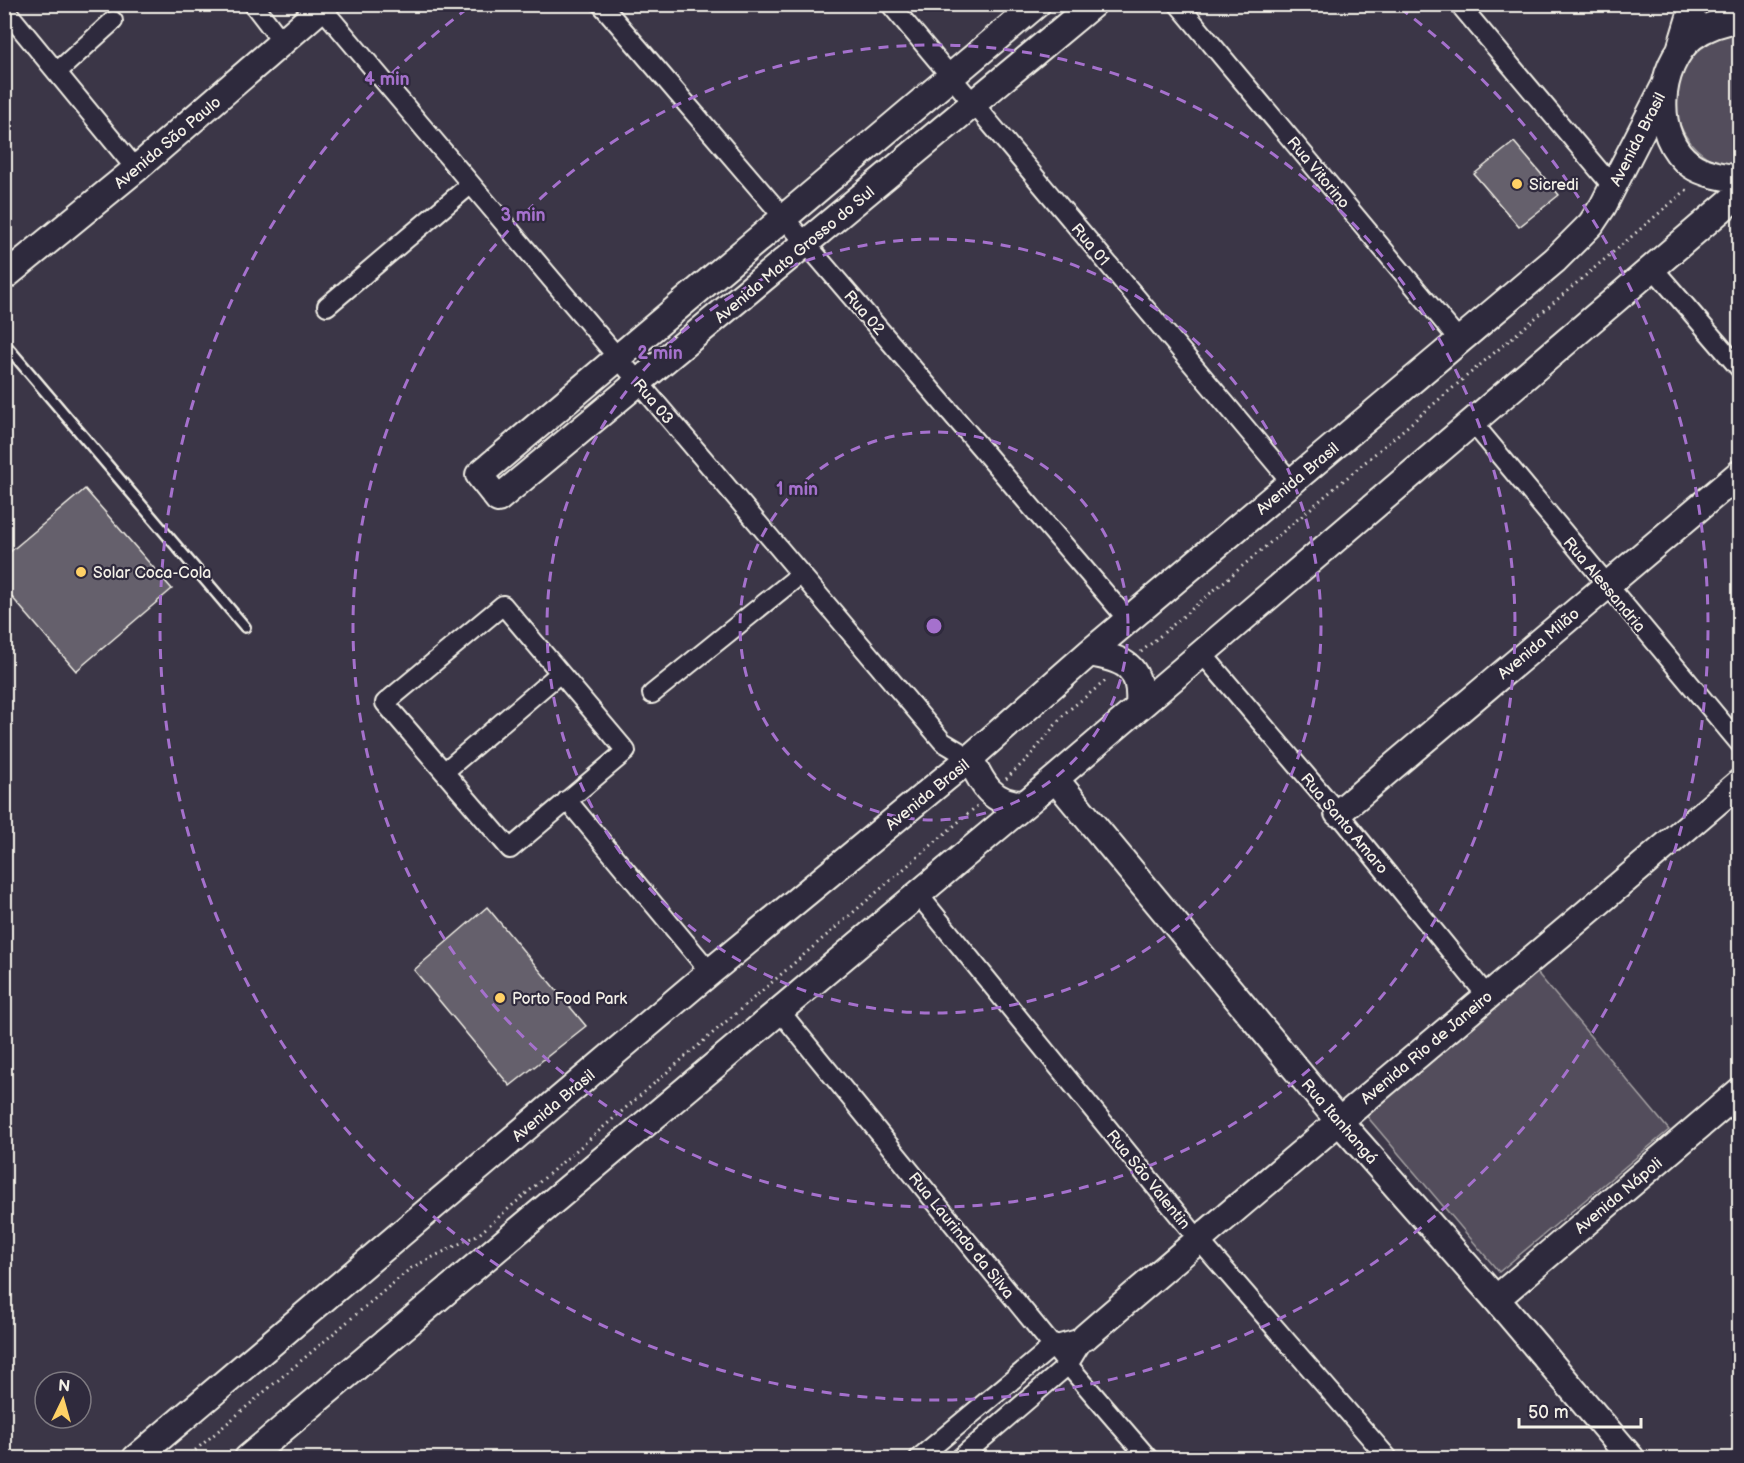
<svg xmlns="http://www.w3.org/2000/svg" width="1744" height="1463" viewBox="0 0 1744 1463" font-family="'Balsamiq Sans',sans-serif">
  <rect width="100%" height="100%" fill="#3b3647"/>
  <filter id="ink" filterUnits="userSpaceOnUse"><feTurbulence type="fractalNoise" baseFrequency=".0167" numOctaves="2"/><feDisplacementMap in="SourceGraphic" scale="12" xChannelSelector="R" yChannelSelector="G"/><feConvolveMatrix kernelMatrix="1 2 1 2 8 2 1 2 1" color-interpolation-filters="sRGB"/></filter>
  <g filter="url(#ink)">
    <!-- green -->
    <path fill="#534e5c" stroke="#a4a0a2" stroke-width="1.5" d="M1739,33V168C1655,157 1655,45 1739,33Z
      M1534,969L1669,1130L1499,1272L1365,1114Z"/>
    <!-- building -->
    <path fill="#65616c" stroke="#f4f1e8" stroke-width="1.5" d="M1514,142L1559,195L1519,227L1474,174Z
      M85,489L172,589L76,671L4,588V557Z
      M487,907L586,1026L510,1086L414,970Z"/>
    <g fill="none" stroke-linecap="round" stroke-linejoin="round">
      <defs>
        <path id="lane" d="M4,343L245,627"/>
        <path id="street" d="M253,4L283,43
          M601,4L1129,621
          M890,4L1292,483
          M1178,4L1459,340
          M1459,4L1613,187
          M4,8L136,169
          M322,8L943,742L970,758
          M57,72L113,21
          M1653,268L1740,369
          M327,306L471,184
          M1472,422L1740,744
          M503,605L626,751L510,849L385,703Z
          M1201,652L1338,813L1487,996
          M652,694L801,574
          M444,772L560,673
          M567,800L710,972
          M917,893L1198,1239L1388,1458
          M779,1010L1068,1365L1148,1458
          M919,1458L1053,1346L1085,1337
          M960,1458L1068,1365L1085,1337"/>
        <path id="secondary" d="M1037,4L479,475L498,499L1093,4
          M1740,19C1723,21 1706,26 1692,37C1657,66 1651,137 1691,165C1704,174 1724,177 1740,179
          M1680,50L1694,4
          M4,277L136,169L326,4
          M1089,653C1124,659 1142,666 1139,705
          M970,758C982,784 992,804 1023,804
          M1055,779L1338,1120L1496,1299L1631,1458
          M1338,813L1740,473
          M1496,1299L1740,1091
          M1085,1337C1302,1150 1523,969 1740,782
          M136,1458L710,972L970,758L1089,653L1555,260L1591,224L1603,206L1665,85
          M248,1458L1055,779L1740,193"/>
      </defs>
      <!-- lane casing -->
      <use href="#lane" stroke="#f4f1e8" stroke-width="14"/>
      <!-- street casing -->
      <use href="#street" stroke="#f4f1e8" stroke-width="22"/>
      <!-- secondary casing -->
      <use href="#secondary" stroke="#f4f1e8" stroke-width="30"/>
      <!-- path -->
      <path stroke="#f4f1e8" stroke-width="3" stroke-dasharray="1.5 4.5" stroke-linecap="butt" d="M1141,652L1690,187
        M1006,779L1030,756L1065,713L1108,679
        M186,1458L411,1268L479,1234L977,806"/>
      <!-- lane -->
      <use href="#lane" stroke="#2f2a3d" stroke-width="9"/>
      <!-- street -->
      <use href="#street" stroke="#2f2a3d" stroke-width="18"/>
      <!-- secondary -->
      <use href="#secondary" stroke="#2f2a3d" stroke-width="26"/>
    </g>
  </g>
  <!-- distance rings -->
  <g fill="none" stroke="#a571cd" stroke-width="3" stroke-dasharray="10 8">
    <circle cx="934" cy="626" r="194"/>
    <circle cx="934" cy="626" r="387"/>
    <circle cx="934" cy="626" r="581"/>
    <path d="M1400 8A774 774 0 1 1 468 8"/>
  </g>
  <!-- markers -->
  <g fill="#ffd166" stroke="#2f2a3d" stroke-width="2">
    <circle cx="1517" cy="184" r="6"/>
    <circle cx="81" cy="572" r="6"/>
    <circle cx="500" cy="998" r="6"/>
  </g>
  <g text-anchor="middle" stroke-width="4.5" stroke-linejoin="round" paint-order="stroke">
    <!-- street labels -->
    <g font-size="16" fill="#f4f1e8" stroke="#2f2a3d">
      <text transform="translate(1637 139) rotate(-63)" y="6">Avenida Brasil</text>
      <text transform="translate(167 142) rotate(-40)" y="6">Avenida São Paulo</text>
      <text transform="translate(1319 172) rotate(50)" y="6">Rua Vitorino</text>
      <text transform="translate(1091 244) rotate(50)" y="6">Rua 01</text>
      <text transform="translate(794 254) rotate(-40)" y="6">Avenida Mato Grosso do Sul</text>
      <text transform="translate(865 312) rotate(49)" y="6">Rua 02</text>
      <text transform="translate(654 401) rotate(50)" y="6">Rua 03</text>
      <text transform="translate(1297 478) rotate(-40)" y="6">Avenida Brasil</text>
      <text transform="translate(1605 584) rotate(50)" y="6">Rua Alessandria</text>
      <text transform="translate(1538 643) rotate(-40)" y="6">Avenida Milão</text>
      <text transform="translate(927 794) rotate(-39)" y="6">Avenida Brasil</text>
      <text transform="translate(1345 823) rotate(50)" y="6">Rua Santo Amaro</text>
      <text transform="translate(1426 1047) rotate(-40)" y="6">Avenida Rio de Janeiro</text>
      <text transform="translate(553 1105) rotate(-40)" y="6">Avenida Brasil</text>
      <text transform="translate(1340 1121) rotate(49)" y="6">Rua Itanhangá</text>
      <text transform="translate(1149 1179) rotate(51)" y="6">Rua São Valentin</text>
      <text transform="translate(1618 1195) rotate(-40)" y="6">Avenida Nápoli</text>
      <text transform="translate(962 1235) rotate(51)" y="6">Rua Laurindo da Silva</text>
    </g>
    <!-- poi labels -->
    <g font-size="16" fill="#f4f1e8" stroke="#2f2a3d" text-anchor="start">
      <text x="1529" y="190">Sicredi</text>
      <text x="93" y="578">Solar Coca-Cola</text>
      <text x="512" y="1004">Porto Food Park</text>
    </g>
  </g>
  <circle cx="934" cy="626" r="9" fill="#a571cd" stroke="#2f2a3d" stroke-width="3"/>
  <g font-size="18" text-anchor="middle" font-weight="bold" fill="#a571cd" stroke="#2f2a3d" stroke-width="4.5" stroke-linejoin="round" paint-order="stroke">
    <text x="387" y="85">4 min</text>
    <text x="523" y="221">3 min</text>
    <text x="660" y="359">2 min</text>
    <text x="797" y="495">1 min</text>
  </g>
  <!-- margin -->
  <rect width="1744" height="1463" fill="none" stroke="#2f2a3d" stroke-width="24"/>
  <rect x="12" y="12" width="1720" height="1439" fill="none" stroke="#f4f1e8" stroke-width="2" filter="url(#ink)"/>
  <!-- north arrow -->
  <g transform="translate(63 1400) rotate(5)"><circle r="28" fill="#2f2a3d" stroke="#7e7a81" stroke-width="1.5"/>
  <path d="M0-4.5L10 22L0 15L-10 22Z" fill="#ffd166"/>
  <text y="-9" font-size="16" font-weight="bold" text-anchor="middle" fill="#f4f1e8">N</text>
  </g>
  <!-- scale -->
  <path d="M1519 1418v9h122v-9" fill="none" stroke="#f4f1e8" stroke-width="3"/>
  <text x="1528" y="1418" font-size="18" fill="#f4f1e8" stroke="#2f2a3d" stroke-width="4.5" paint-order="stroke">50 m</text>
</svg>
